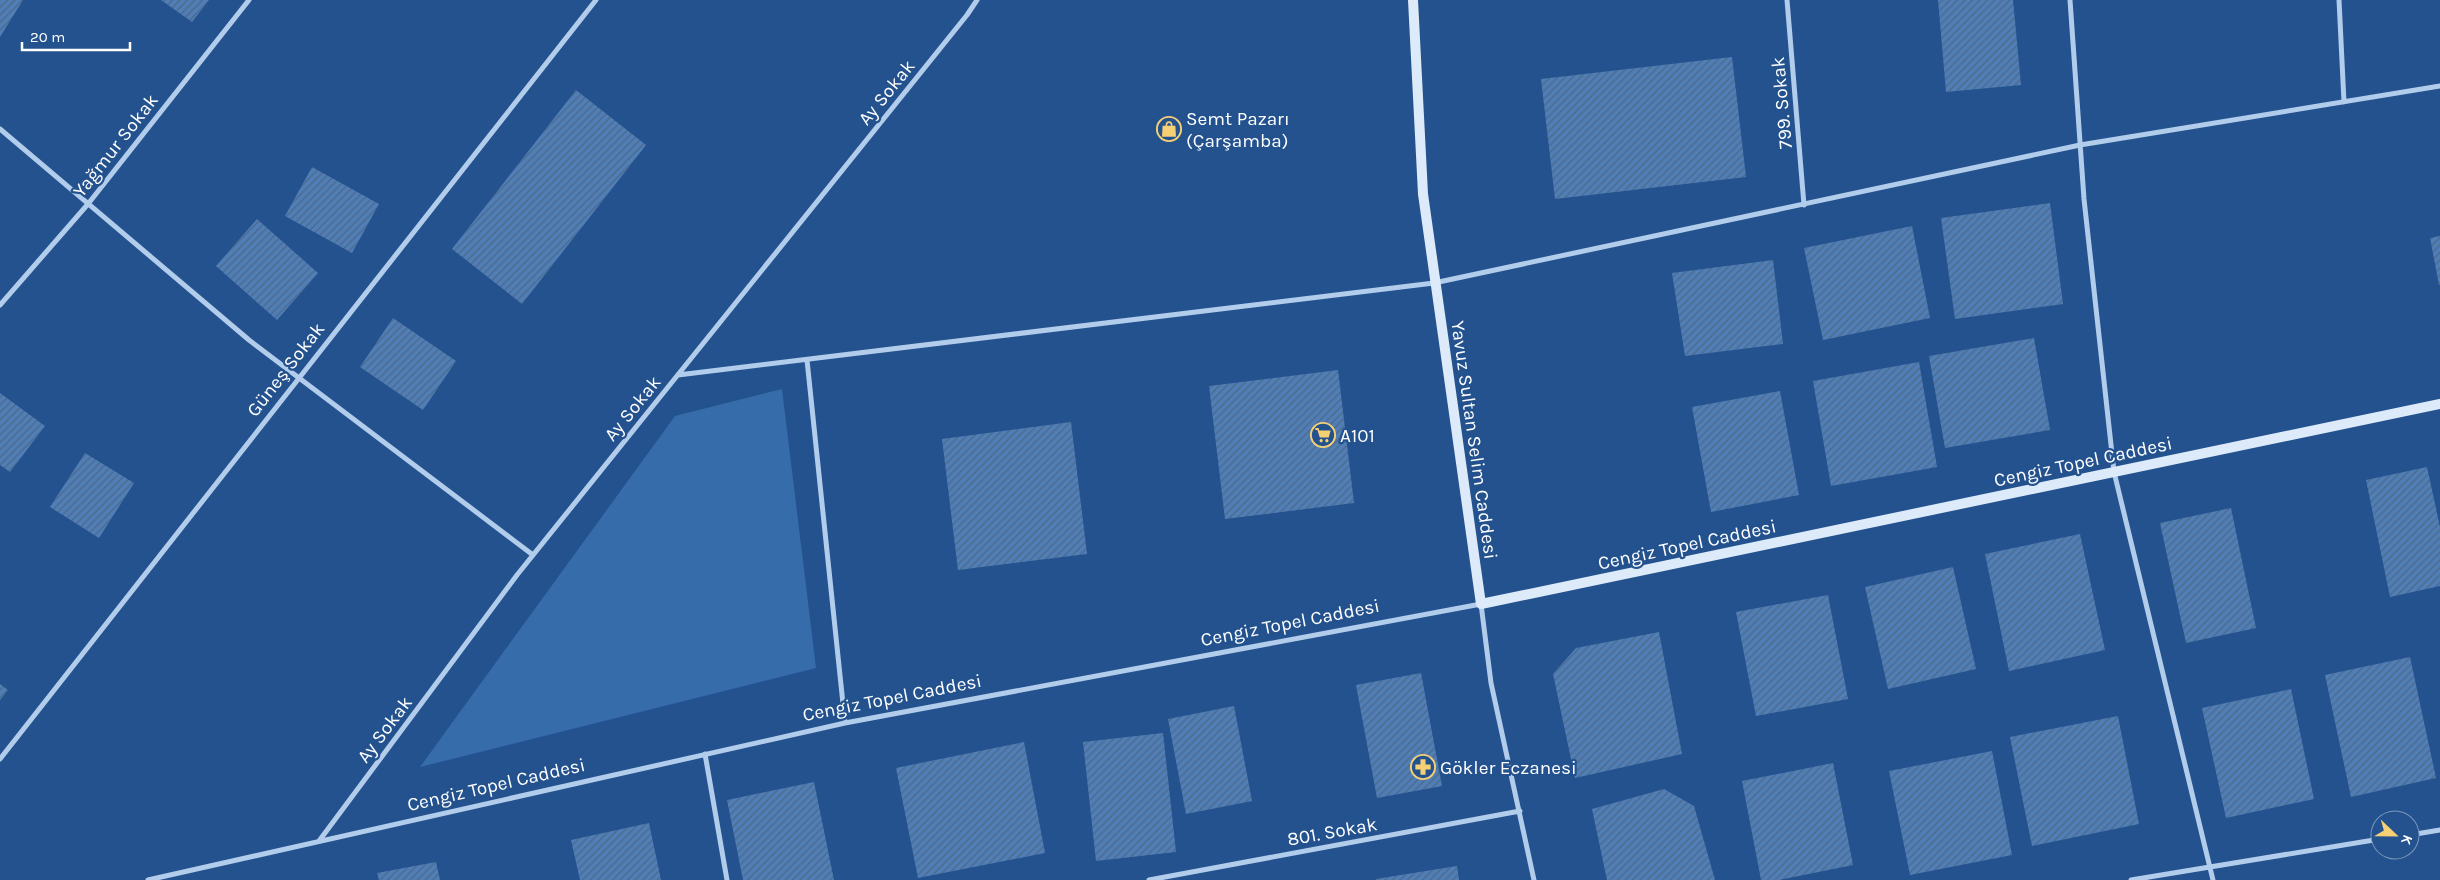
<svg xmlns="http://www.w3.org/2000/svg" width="2440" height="880" viewBox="0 0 2440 880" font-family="Karla,sans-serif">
  <defs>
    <pattern id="building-hatch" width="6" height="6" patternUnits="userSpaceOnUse" patternTransform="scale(1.25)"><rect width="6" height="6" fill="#507eb7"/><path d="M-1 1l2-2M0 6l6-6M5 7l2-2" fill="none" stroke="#4e6887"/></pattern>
  </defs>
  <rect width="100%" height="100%" fill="#23528e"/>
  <!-- green -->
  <path fill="#376cab" d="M782,389L816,668L420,767L675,416Z"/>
  <!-- building -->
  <path fill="url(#building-hatch)" d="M0,0H23L0,37Z
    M161,0H209L192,22Z
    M1938,0H2013L2021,85L1946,92Z
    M1732,57L1746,177L1555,199L1541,79Z
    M576,90L646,145L522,304L452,249Z
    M312,167L379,204L352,253L285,216Z
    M2050,203L2063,304L1955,319L1941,218Z
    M257,219L318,273L277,320L216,266Z
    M1912,226L1930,318L1823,340L1804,248Z
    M2440,236V285H2439L2430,238Z
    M1773,260L1783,344L1685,356L1672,273Z
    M393,318L456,361L423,410L360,367Z
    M2034,338L2050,430L1945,448L1929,356Z
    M1919,362L1937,467L1831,486L1813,381Z
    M1338,370L1354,503L1225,519L1209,386Z
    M1780,391L1799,495L1711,512L1692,407Z
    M0,393L45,426L10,472L0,465Z
    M1071,422L1087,554L958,570L942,439Z
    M85,453L134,483L99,538L50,507Z
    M2427,467L2440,527V586L2390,597L2366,480Z
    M2231,508L2256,628L2186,643L2160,523Z
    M2080,534L2105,650L2009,671L1985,554Z
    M1953,567L1976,669L1888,689L1865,587Z
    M1828,595L1848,699L1756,716L1736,612Z
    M1659,632L1682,754L1575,778L1553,674L1576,648Z
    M2410,657L2436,778L2351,797L2325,675Z
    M1421,673L1442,786L1377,798L1356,685Z
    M0,684L8,690L0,700Z
    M2291,689L2314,799L2226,818L2202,708Z
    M1234,706L1252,801L1186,814L1168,719Z
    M2118,716L2139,824L2032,846L2010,737Z
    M1163,733L1176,852L1096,861L1083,742Z
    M1024,742L1045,853L918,878L896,768Z
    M1992,751L2012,855L1910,875L1889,771Z
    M1833,763L1853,865L1779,880H1761L1742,781Z
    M814,782L834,880H743L727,800Z
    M1664,789L1694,806L1715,880H1607L1592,809Z
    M649,823L661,880H580L571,840Z
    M436,862L440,880H379L377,873Z
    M1457,866L1459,880H1376V879Z"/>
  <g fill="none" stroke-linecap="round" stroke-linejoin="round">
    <!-- street -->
    <path stroke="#b2cceb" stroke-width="5" d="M1787,0L1804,205
      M2070,0L2084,199L2114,472L2213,880
      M2339,0L2344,102
      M0,129L249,340L533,555
      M0,305L88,204L249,0
      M807,360L845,723
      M678,375L1434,283L2080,145L2440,86
      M705,754L727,880
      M0,759L596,0
      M2410,835L2440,830
      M319,841L517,575L967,15L977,0
      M148,880L845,723L1481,604L1491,683L1534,880
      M1149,880L1520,811
      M2131,880L2380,839"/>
    <!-- secondary -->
    <path stroke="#ddeaf9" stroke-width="10" d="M1413,0L1423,194L1481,604L2440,404"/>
  </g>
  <!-- icons -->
  <defs>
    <symbol id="shop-ring" viewBox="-11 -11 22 22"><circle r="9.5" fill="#23528e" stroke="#f7d074" stroke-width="1.5"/><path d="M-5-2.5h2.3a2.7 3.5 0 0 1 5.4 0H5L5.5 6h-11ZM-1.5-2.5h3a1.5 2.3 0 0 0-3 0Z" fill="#f7d074"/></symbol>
    <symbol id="supermarket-ring" viewBox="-11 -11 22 22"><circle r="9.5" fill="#23528e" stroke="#f7d074" stroke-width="1.5"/><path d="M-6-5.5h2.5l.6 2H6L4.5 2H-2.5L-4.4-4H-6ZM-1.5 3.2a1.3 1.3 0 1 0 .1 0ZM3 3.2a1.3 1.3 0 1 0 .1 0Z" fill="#f7d074"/></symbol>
    <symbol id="pharmacy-ring" viewBox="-11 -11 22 22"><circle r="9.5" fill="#23528e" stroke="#f7d074" stroke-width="1.5"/><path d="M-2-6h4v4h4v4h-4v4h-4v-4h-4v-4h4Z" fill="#f7d074"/></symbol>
  </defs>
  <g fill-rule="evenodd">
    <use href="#shop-ring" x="1155" y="115" width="28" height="28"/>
    <use href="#supermarket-ring" x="1309" y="421" width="28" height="28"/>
    <use href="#pharmacy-ring" x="1409" y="753" width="28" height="28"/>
  </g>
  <g text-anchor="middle" stroke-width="4.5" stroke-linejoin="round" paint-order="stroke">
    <!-- street labels -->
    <g font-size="19" fill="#fff" stroke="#23528e">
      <text transform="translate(886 92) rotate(-51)" y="7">Ay Sokak</text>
      <text transform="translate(1781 103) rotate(-95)" y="7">799. Sokak</text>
      <text transform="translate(115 145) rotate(-52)" y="7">Yağmur Sokak</text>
      <text transform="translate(285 369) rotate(-52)" y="7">Güneş Sokak</text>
      <text transform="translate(632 408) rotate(-51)" y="7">Ay Sokak</text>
      <text transform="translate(1475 440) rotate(82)" y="7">Yavuz Sultan Selim Caddesi</text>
      <text transform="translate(2083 461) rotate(-12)" y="7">Cengiz Topel Caddesi</text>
      <text transform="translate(1687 544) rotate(-12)" y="7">Cengiz Topel Caddesi</text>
      <text transform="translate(1290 622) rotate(-11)" y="7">Cengiz Topel Caddesi</text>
      <text transform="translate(892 697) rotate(-11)" y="7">Cengiz Topel Caddesi</text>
      <text transform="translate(384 729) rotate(-53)" y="7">Ay Sokak</text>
      <text transform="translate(496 784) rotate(-13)" y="7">Cengiz Topel Caddesi</text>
      <text transform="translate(1332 831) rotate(-10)" y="7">801. Sokak</text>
    </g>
    <!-- poi labels -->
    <g font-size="19" fill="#fff" stroke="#23528e" text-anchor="start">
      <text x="1186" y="125">Semt Pazarı<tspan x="1186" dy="22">(Çarşamba)</tspan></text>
      <text x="1340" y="442">A101</text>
      <text x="1440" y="774">Gökler Eczanesi</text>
    </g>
  </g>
  <!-- north arrow -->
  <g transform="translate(2395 835) rotate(112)"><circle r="24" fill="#23528e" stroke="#7b97bb"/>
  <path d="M0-4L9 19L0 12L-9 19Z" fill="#f7d074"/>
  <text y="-8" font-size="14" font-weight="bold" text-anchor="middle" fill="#ffffff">K</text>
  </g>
  <!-- scale -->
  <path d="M22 42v8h108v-8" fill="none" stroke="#ffffff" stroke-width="2.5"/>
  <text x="30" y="42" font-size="15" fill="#ffffff" stroke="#23528e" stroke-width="4" paint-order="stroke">20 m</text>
</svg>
